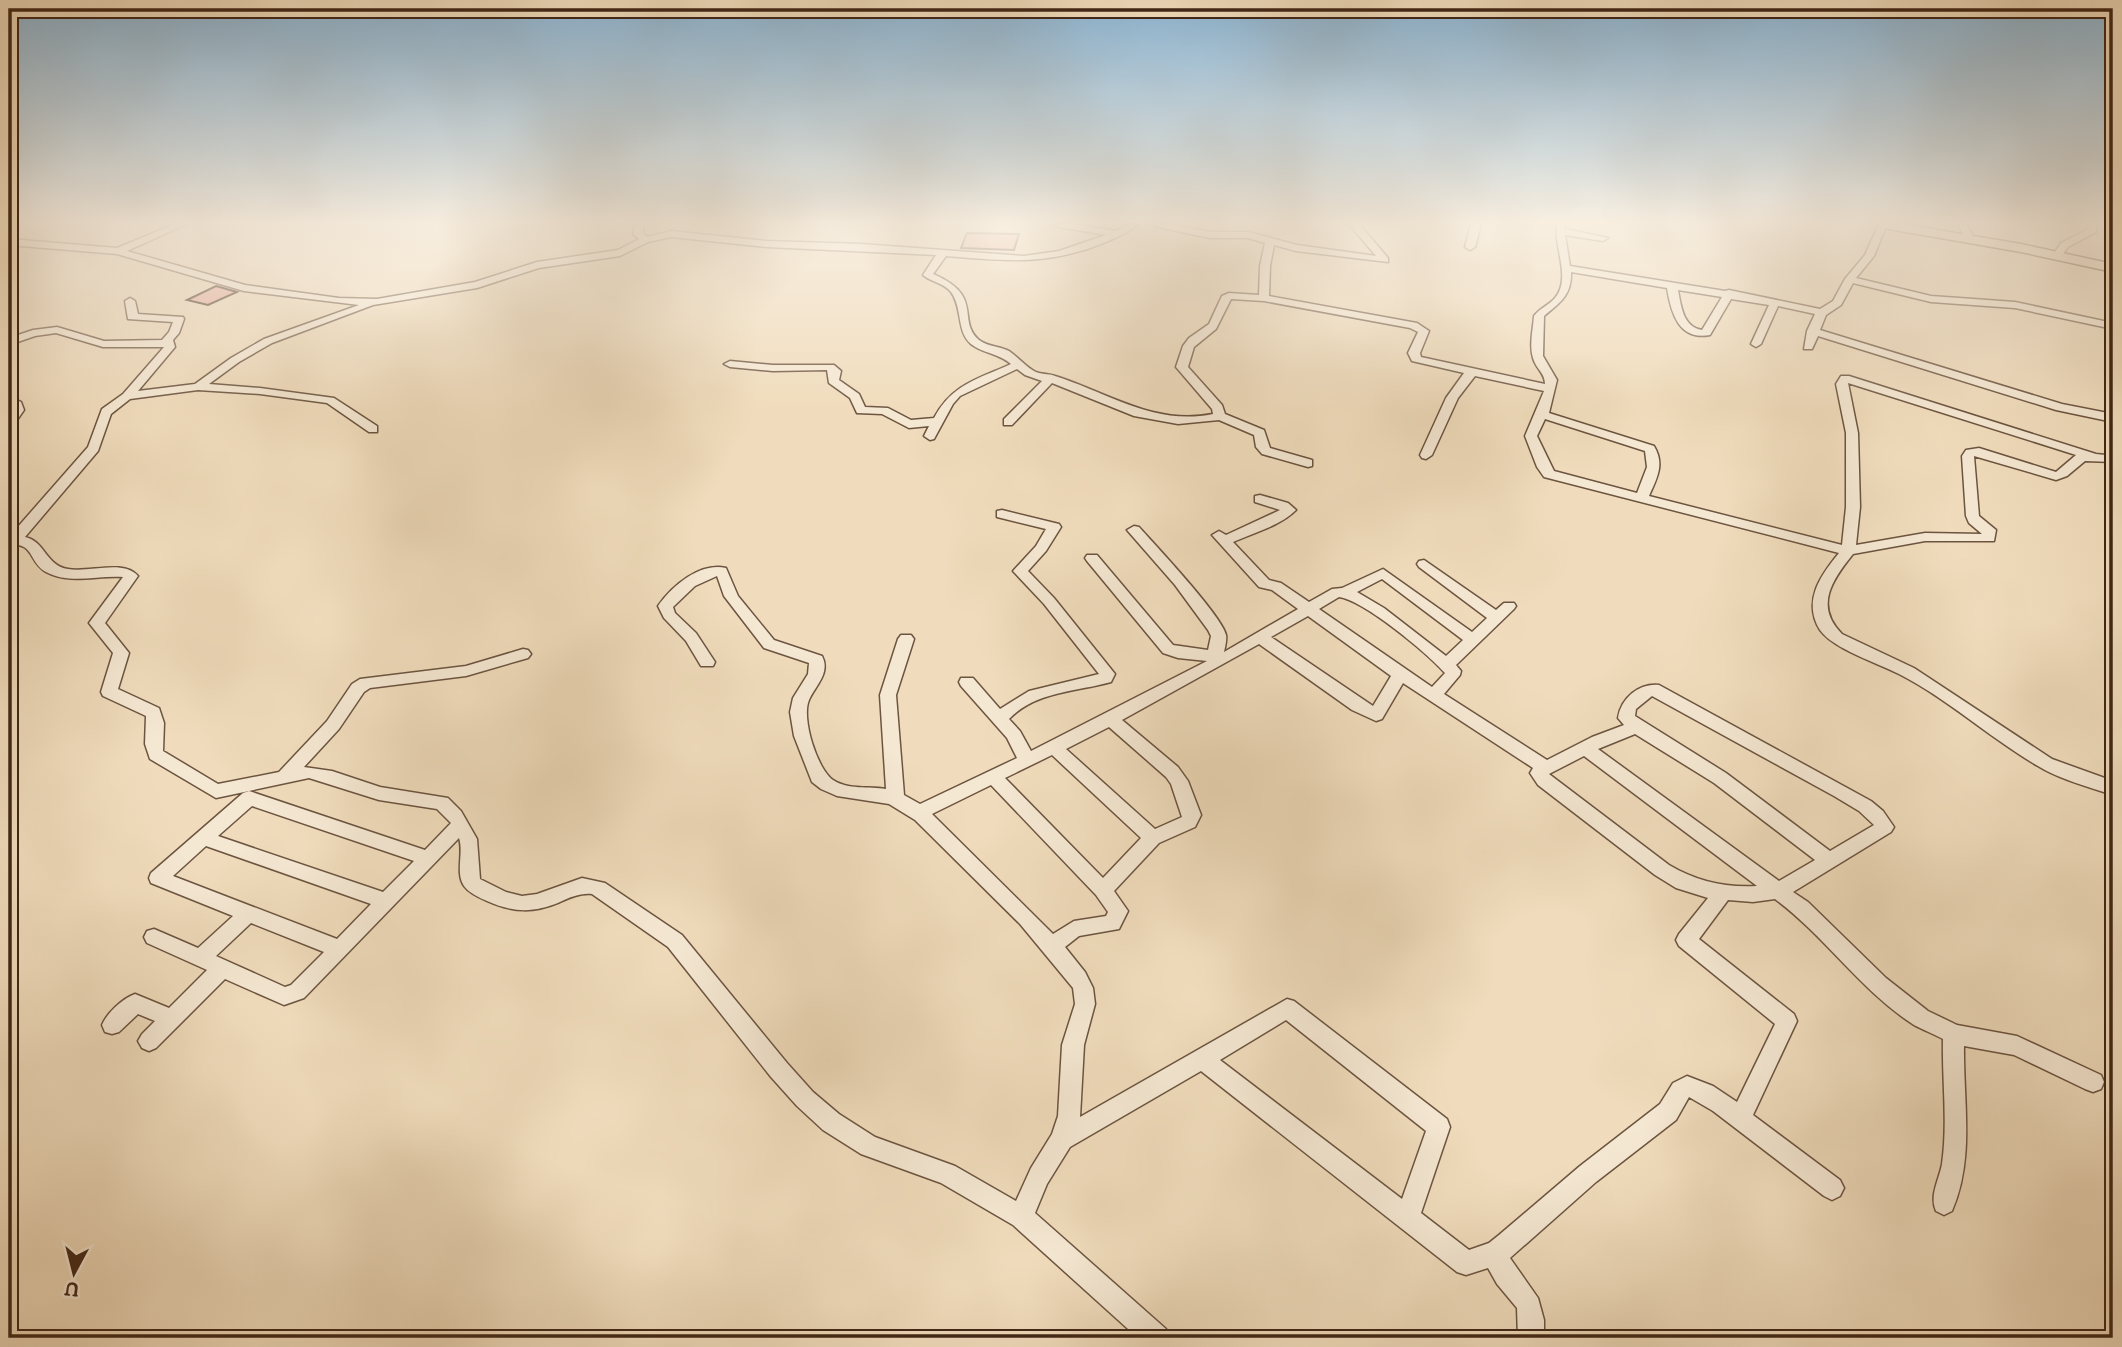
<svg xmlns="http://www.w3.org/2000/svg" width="2122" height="1347" viewBox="0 0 2122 1347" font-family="'IM FELL DW Pica',serif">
  <rect width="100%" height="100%" fill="#f0dcbc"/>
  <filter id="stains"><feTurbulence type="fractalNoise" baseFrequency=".00286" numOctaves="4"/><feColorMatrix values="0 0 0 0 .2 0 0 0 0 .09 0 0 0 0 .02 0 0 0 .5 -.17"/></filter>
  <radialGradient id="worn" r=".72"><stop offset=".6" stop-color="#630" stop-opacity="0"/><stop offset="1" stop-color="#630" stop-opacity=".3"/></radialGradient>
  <!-- building -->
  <path fill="#ebaf9e" stroke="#402616" stroke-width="2" d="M967,233L1019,234L1014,250L961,248Z
    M216,286L237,292L208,305L187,300Z"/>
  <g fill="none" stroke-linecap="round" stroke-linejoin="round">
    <defs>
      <path id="minor" d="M175,224H187L127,251L245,285L339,298L377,299L475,282L537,262L618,250L639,239L633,234L635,224H643V233L647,237L671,231L767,241L861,244L1024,256L1059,251L1106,235L1059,227L1055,224H1073L1116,231L1128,224H1138C1131,232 1117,237 1106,242C1048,266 1007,261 946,256L933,274C985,296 956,320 979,340C988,347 1000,346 1009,351C1018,357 1025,366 1034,371C1041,375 1048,373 1055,376C1109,393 1154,426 1213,414L1212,409L1176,367L1183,346L1189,338L1209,324L1222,296L1229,293L1259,295L1260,266L1265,243L1248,238H1210L1157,227L1153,224H1168L1210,232H1248L1297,245L1376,256L1349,224H1359L1388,258V262L1296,251L1274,245L1270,266L1269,296L1417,323L1429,331L1420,353L1421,357L1545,384C1545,373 1536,369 1533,358C1529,345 1533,330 1534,316C1540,308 1549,305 1555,298C1572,278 1553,246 1557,224H1565V229L1608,238L1603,241L1565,235L1570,266L1725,291L1729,290L1820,309L1833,301L1845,279L1865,255L1879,224H1887L1874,256L1856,278L1931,296L2015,302L2113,323V329L2015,308L1931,302L1853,283L1841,305L1826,315L1820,330L2062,404L2113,414V422L2056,410L1818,336L1812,349H1804L1807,331L1815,314L1778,306L1761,344L1756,347L1751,344L1769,305L1731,299L1710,335C1679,341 1671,313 1667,288L1571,272C1572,295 1560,303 1544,316L1543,356L1557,380L1549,413L1654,446C1665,464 1657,478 1649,496L1842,545L1846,507V433L1836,384L1841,376H1849L2096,454L2106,455L2113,450V462L2085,461L2067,476L2056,480L1974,456L1979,516L1996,530L1994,541H1925L1853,554C1832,580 1814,606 1842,634L1914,668L2052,759L2113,781V795C2089,787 2059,779 2038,766C1990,738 1948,699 1899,674C1878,663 1833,649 1820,630C1802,601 1821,575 1839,553L1544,477L1537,467L1525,436L1544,391L1475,376L1458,398L1432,455L1426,459L1422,458L1420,455L1446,398L1464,373L1412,361L1408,353L1418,332L1410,328L1264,301L1231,299L1216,329L1194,347L1188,367L1222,405L1225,414L1264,430L1270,448L1312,460V466L1308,467L1262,454L1256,447L1254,435L1219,420L1178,424L1134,416L1052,383L1012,425H1004V419L1042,381L1025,375L1017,369L960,396L953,404L934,439L930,440L924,436L929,426L909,428L882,414L857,413L850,398L829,383L827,370L773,371L730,367L724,364L730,361L773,365H834L841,371L839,380L859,394L865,407L888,408L911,420L934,418C952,384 978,379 1011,364C998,353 982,353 971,344C956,331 963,308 951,292C944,283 931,282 923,275L936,255L767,247L671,237L648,242L620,256L539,268L477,288L373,305L272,343L239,362L209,384L260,388L334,398L377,426V432H369L327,403L260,394L198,390L130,399L111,414L98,451L25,537C45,541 46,566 68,569C89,573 123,559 138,576L105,623L129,653L118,689L159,708L164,723L163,751L218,784L279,772L327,721L352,684L360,679L466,666L523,649L528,650L531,654L528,658L466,676L370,688L364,692L339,729L304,767L332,771L380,787L448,798L461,811L477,839L480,879L506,892L522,896L537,894L582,878L605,883L682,935L787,1063L813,1092L839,1114L875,1137L955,1166L1016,1201L1031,1168L1052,1134L1058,1116L1062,1045L1075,1004L1073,988L1020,924L915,820L889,804L837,796L821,789L812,782L794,736L790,712L793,698L808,674L809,663L764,648L724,596L717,576L695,586L673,607L675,613L696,633L715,662L713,666H701L686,641L664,618L658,606C672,586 700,562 726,568L738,596L774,640L822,656C831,673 815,686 809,700C801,718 817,769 833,780C848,790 869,786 886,789L880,695L898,639L901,635H911L914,639L896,695L904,795L920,804L1017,758L1007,738L961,686L959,682L961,678H973L1000,709L1029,691L1099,674L1044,604L1013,571L1036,546L1046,529L997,517V511L1002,510L1059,524L1061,527L1046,551L1028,571L1054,598L1115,674L1111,682C1076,692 1036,691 1009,719L1020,731L1031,751L1207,661L1178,658L1163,653L1087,561L1085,558L1087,555H1097L1173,645L1208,650L1211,636L1208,630L1175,585L1127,530L1134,526L1139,527C1155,545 1222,616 1226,635C1227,640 1225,647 1224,652L1298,609L1272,590L1259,587L1212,535L1219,531L1226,535L1280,510L1255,502V496L1260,495L1288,503L1296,510C1280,526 1253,533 1233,542L1269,580L1281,583L1309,602L1332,589L1342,588L1383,569L1472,632L1487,618L1419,567L1417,564L1419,561L1424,560L1496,610L1504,603H1514L1516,606L1514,609L1456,665L1461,671L1460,675L1444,694L1547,760L1592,737L1624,725L1618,718C1621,698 1639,683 1659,685L1871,801L1883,811L1894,827L1891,832L1793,892L1808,902L1886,978L1928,1011L1957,1025L2017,1036L2101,1075L2104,1082L2101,1089L2093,1092L2085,1089L2014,1055L1964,1046C1963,1101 1975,1158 1952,1211L1944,1215L1936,1211C1929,1196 1939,1180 1942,1164C1948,1122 1942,1081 1943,1039C1934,1034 1923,1030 1914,1025C1861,991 1825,936 1775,899L1753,902L1728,900L1699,939L1794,1014L1797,1021L1753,1115L1840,1180L1844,1188L1840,1196L1832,1200L1824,1196L1713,1111L1689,1097L1676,1120L1596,1182L1510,1258L1538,1298L1544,1320V1338H1518L1517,1308L1497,1284L1488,1268L1466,1275L1457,1272L1201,1071L1070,1147L1047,1184L1035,1213L1166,1329L1170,1338H1138L1013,1225L941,1183L861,1154L823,1130L797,1106L771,1077L668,947L592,894C580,893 571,897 560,902C534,913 514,913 487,901C480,898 469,893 464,886C455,873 464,853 459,838L304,998L284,1005L225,979L156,1048L149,1051L142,1048L138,1041L142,1034L155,1021L138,1014L119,1032L112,1034L105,1032L102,1025C107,1013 122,999 135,994L169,1008L207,970L147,943L144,937L147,931L154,929L198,948L233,916L151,883L149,878L151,873L243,793L249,791L425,850L451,823L437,809L379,800L309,778L216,798L150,759L145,744L146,716L103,696L101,692L113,653L89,623L123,577C98,575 70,585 46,572C28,562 35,542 9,545V537L88,447L102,409L123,394L164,347H103L56,333L35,336L9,345V338L33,330L57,327L104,341L162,340L169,332L173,322L128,319L125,301L130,298L135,301L138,314L183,317L184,319L179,333L173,340L175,347L138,391L195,384L231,358L264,339L359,305L244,291L117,254L9,245V239L117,248ZM1678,290L1722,297L1702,330C1683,327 1681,306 1678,290ZM1848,383L2076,455L2056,472L1979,448L1966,450L1962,456L1966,516L1969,523L1982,534L1925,533L1856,545L1860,507L1858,433ZM1545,419L1645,451L1647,467L1637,493L1554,471L1537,436ZM1382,579L1463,640L1446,656L1384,608L1357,592ZM1339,597C1365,601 1427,653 1445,673L1432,687L1319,609ZM1308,616L1391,676L1373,706L1271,637ZM1259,644L1352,710L1376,721L1382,719L1403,683L1533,768L1530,773L1538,785L1655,875L1676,888L1708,898L1679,934L1676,940L1679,946L1775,1024L1737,1102L1713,1086L1687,1076L1673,1083L1660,1104L1580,1166L1499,1235L1489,1243L1469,1250L1421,1213L1450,1127L1447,1119L1294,1001L1287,999L1080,1117L1084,1045L1095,1004L1093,988L1085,972L1065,947L1079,936L1119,929L1128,911L1114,891L1159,843L1195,827L1201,815L1188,781L1178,767L1122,720ZM1652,696L1834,796L1859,811L1874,825L1830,851L1726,773L1635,716L1636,709ZM1109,727L1166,777L1171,784L1182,817L1155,829L1066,749ZM1635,734L1714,783L1815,860L1779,881L1598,749ZM1052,755L1141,838L1103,878L1005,778ZM1584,756L1757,886C1725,888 1696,881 1669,865L1549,774ZM991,785L1096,895L1108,912L1106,916L1074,921L1053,934L932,814ZM252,806L414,861L383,892L218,836ZM206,846L371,904L337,939L173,876ZM251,923L324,952L291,985L285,987L216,956ZM1286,1020L1426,1131L1402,1199L1220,1060Z
        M1471,224H1481L1475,247L1470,250L1465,247Z
        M1958,224H1966L1974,238L1972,240H1966Z
        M2088,224H2096V232L2068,247L2061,257H2055L2053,255L2061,243L2088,229Z
        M9,396L21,402L24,410L13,426L9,427V415L12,410L9,405Z"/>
      <path id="major" d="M1877,224H1902L2021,244L2113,264V272L2021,252L1883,228Z"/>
    </defs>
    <!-- minor casing -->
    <use href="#minor" stroke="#6c5440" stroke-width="3"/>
    <!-- major casing -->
    <use href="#major" stroke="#402616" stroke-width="3"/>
    <!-- minor -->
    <use href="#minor" fill="#f5e8d3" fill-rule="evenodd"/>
    <!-- major -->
    <use href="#major" fill="#f0dcbc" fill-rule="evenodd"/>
  </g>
  <!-- sky -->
  <linearGradient id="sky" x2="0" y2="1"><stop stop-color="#8bb6d6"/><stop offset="0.54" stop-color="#f8efe1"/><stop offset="1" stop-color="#f8efe1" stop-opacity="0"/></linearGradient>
  <rect width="2122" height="412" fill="url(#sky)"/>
  <!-- margin -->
  <rect width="2122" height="1347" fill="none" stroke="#f0dcbc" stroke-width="35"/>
  <rect x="10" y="10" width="2101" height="1326" fill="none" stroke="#402616" stroke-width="3.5"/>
  <rect x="18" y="18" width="2087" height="1312" fill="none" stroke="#402616" stroke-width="2"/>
  <!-- north arrow -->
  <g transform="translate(74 1273) rotate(187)" stroke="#f5e8d3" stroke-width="5" paint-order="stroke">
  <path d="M0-5L12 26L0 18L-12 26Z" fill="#402616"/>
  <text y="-10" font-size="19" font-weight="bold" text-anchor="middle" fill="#402616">U</text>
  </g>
  <rect width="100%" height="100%" filter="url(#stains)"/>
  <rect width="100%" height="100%" fill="url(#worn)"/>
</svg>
